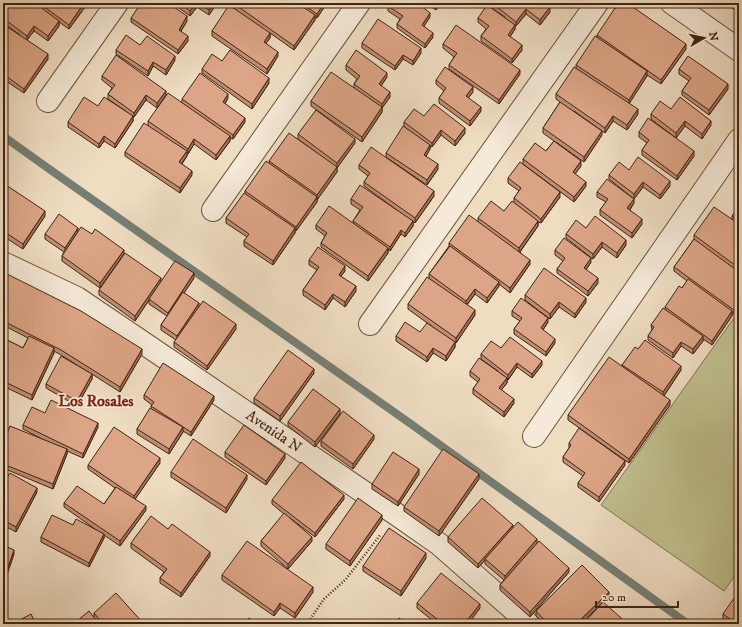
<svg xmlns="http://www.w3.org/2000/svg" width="742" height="627" viewBox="0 0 742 627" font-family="'IM FELL DW Pica',serif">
  <rect width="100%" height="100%" fill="#efddc2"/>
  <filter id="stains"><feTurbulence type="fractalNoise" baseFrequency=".005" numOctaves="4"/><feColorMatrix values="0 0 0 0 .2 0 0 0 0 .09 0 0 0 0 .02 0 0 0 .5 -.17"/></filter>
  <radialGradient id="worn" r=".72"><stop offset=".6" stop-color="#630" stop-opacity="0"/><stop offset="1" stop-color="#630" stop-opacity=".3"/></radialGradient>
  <!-- green -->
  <path fill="#c0bf8e" stroke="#817250" d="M739,311V570L724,591L601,505Z"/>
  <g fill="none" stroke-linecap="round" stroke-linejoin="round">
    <!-- stream -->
    <path stroke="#777f75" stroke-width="8" d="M3,136L52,171L411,424L688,624"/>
    <defs>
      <path id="street" d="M672,3L739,50
        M48,101L117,3
        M213,210L359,3
        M3,263L77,298L396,514L439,544L513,609L528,624
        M370,324L597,3
        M534,436L739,140"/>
    </defs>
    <!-- street casing -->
    <use href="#street" stroke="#6d523d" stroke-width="24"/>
    <!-- path -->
    <path stroke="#422411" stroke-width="2.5" stroke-dasharray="1 2" stroke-linecap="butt" d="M307,624L324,599L346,579L381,534"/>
    <!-- street -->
    <use href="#street" stroke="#f5e9d7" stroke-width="22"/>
  </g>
  <!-- wall -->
  <path fill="#be8e74" stroke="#422411" d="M9,3H88L69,29L59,22V26L48,41L34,31L27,40L48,59L24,93L3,79V24L20,35L3,23V11Z
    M172,3H217L209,15L197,7L190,16Z
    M231,3H327L317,18L315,17V20L294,50L270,33V38L266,43L278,56L267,74L212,36V31L231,6Z
    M425,3H441L436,10Z
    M451,3H457L455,6Z
    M489,3H544L550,12L540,25L526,14L516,26L515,25V29L510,37L522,50L512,63L481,41V36L486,29L478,22V18L505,17L489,6Z
    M725,3H739V13Z
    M388,6L430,17L424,26L433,37L425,48L397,28V24L400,19L388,11Z
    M131,18L187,21L181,31L188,41L178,54L131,22Z
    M597,35L686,49L661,84L647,75V76L629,103L638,114L627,130L613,121L605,133L574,111L602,135L584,162L556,142L581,166L575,174L586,186L574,202L523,164V159L546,151L554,141L543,133V128L560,102L556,99V94L576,68V65L597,37Z
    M362,43L421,53L413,65L403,59L395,70L362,48Z
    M443,44L520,74L499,104L449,69V65L454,57L443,48Z
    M140,45L175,60L166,75L153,66L148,76L116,54V50Z
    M222,61L269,83L252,109L202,73V69Z
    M346,65L387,77L381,86L390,97L382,108V112L362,142L311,106V101L354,88V84L357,79L346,70Z
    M679,69L728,89L709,115L682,95V91L689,81L679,74Z
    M102,76L166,91L157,108L146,100L134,117H133V121L115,148L104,141L99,148L68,127V122L98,106L127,112L108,99V94L112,88L102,80Z
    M436,80L473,92L468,98L481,111L470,126L439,103V98L444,91L436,84Z
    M228,98L225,104L245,122L233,139L230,138V141L216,160L194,144L188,154L187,153V156L182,164L192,175L180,193L125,156V152L148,126V121L182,102V99Z
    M671,109L711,125L702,139L685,126L676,138L651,119V114Z
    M424,116L465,133L455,146L441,135L432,147L430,146V149L426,156L438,169L427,185L386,157V153L410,131L404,127V122Z
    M639,132L694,156L677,180L642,155V150L647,143L639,137Z
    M298,134L355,143L337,168V167V172L317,200V202L296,231H295V233L273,265L244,246V241L247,237L226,223V218L245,194V191L269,163V161L325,159L298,139Z
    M359,165L434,196L415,223L413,221V226L405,237L401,234L390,251L388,249V253L368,281L321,247V243L325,236L316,229V225L353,224V221L360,210L351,204V199L397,210L364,186V182L368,176L359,169Z
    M629,170L670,186L660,199L643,187L634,199L609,179V175Z
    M739,174V183L737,181V177Z
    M508,178L560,197L541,223L538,222V226L520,252L530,264L510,293L499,284V286L487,303L475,294L467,305L475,315L456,343L455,342V347L446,361L433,353L427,362L396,341V336L420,332L441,333L408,309V304L429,278V274L449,246V243L478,222V218L504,211L514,203V198L519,191L508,183Z
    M3,183L45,216L23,249L3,236Z
    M597,192L634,203L630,210L642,224L632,238L600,215V210L606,202L597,197Z
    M739,201V308L734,314L732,313V316L712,345L703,339V341L693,354L681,346L673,358L648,340V336L652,330L651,325L665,309V307L682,288L687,281L674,271V267L694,239V235L732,220V216L737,210L736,205Z
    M78,231L92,234L124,254L100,288L62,261V256L64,252L45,239V234Z
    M566,234L626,245L617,258L602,247L593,259L566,238Z
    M555,250L591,262L586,270L598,283L588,296L557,273V269L563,261L555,255Z
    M309,260L345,271L341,276L356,291L345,307L333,298L325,310L303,295V290L317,270L309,265Z
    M3,278L142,354L120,392L92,374V379L77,406L46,388V384L90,373L61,355L54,351V353L32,400L3,386V338L23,348L28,338L3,325Z
    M194,278L184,293L199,306L236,329L207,370L174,347V342L176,340L161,330V325L167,316L149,304V300L135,321L99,295V290L161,281Z
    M525,295L586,302L575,318L559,307L550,319L525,300Z
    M512,311L548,322L543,330L555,343L546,356L514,334V329L520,321L512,316Z
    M501,348L542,365L532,378L517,367L508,380L507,378V383L501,390L514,403L504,417L473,394V389L478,382L470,376V371H498L481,359V354Z
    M638,349L681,370L664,396L670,405L629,463L568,420V415L622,366V365Z
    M314,373L280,421L254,403V398Z
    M144,395L214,400L191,436L183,431V432L169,454L137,434V429L151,408V406L152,405L144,399Z
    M45,413L98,427L83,458L67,451V454L53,489L3,468V443L44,440L23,429V425Z
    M340,414L315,447L288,426V422Z
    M374,439L353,469L321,446V441Z
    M569,443L625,465L599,502L578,487V483L583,476L563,462V457L569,448Z
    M225,452L285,458L266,485L225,457Z
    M160,463L135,499L146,510L120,546L104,535V538L89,567L41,542V537L73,525L95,529L64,507V503L104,504L115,488L88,469V465Z
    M171,472L247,479L226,513L171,477Z
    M419,474L398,506L372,489V484Z
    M479,479L439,536L404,511V507Z
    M3,485L37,492L16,532L3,525Z
    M344,499L315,537L290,518L312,541L288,569L261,546V541L284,514L272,504V500Z
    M382,520L350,566L326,549V544Z
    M513,528L537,543L569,572L530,617L500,590V585L504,580L485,564V560L478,568L448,542V537Z
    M168,529L210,556L181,597L160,583V578L164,572L131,548V543Z
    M3,545L14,554L5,580H3Z
    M426,558L401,596L363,571V566Z
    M222,575L313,592L295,618L280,608L274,616L222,580Z
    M609,596L581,624H544L536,616V611Z
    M417,603L480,608L468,624H437L417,608Z
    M94,613L144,624H73L94,617Z
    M723,614L739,624H730L723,619Z"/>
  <!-- shaded-wall -->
  <path fill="#9b745e" stroke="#422411" d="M84,3H88L69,29V25Z
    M196,3H197V7L190,16V11Z
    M213,3H217L209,15V10Z
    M324,3H327L317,18V14Z
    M438,3H441L436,10V6Z
    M550,7V12L540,25V20Z
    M526,9V14L516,26V22Z
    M430,13V17L422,29V25Z
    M315,15V20L294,50V46Z
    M187,16V21L179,34V30Z
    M59,21V26L48,41V36Z
    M515,25V29L508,40V35Z
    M34,26V31L27,40V36Z
    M270,33V38L264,46V42Z
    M433,33V37L425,48V44Z
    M188,36V41L178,54V50Z
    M686,44V49L661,84V80Z
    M522,45V50L512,63V59Z
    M421,48V53L413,65V61Z
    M278,52V56L267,74V69Z
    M48,54V59L24,93V89Z
    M403,55V59L395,70V66Z
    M175,56V60L166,75V70Z
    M153,62V66L148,76V71Z
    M520,70V74L499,104V100Z
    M647,71V76L629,104V100Z
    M387,73V77L379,89V84Z
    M269,78V83L252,109V104Z
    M728,84V89L709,115V110Z
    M473,87V92L466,101V96Z
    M166,91V95L157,108V103Z
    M390,92V97L382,108V104Z
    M228,94V98L223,107V102Z
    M146,95V100L134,117V113Z
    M382,107V112L362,142V137Z
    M481,107V111L470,126V121Z
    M638,109V114L627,130V125Z
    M133,116V121L115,148V144Z
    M613,116V121L605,133V128Z
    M245,118V122L233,139V135Z
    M685,121V126L676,138V133Z
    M711,121V125L702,139V134Z
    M465,128V133L455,146V141Z
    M441,130V135L432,147V143Z
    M602,131V135L584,162V157Z
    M104,136V141L99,148V144Z
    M230,136V141L216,160V155Z
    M194,139V144L188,154V149Z
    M355,139V143L337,168V163Z
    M430,145V149L424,160V155Z
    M187,151V156L179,167V162Z
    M694,151V156L677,180V176Z
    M581,161V166L573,177V172Z
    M438,164V169L427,185V180Z
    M337,167V172L317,200V195Z
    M192,171V175L180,193V188Z
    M670,181V186L660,199V195Z
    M586,182V186L574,202V197Z
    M643,182V187L634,199V194Z
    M434,191V196L415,223V218Z
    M560,192V197L541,223V219Z
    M317,197V202L296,231V227Z
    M634,199V203L627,213V208Z
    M45,211V216L23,249V244Z
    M642,219V224L632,238V233Z
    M413,221V226L405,237V233Z
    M538,221V226L519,253V248Z
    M78,228V232L65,252V248Z
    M295,228V233L273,265V261Z
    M401,230V234L390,251V247Z
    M626,240V245L617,258V253Z
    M602,242V247L593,259V254Z
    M388,248V253L368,281V276Z
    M124,250V254L100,288V283Z
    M591,258V262L584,273V268Z
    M530,260V264L510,293V288Z
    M345,266V271L339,279V275Z
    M194,273V278L168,317V313Z
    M161,278V282L135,321V316Z
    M598,278V283L588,296V291Z
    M499,282V286L487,303V298Z
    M356,286V291L345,307V302Z
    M475,289V294L466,306V301Z
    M333,294V298L325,310V305Z
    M586,298V302L575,318V314Z
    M559,302V307L550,319V314Z
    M199,303V308L177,341V336Z
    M739,303V308L734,314V310Z
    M475,310V315L456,343V338Z
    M732,311V316L712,345V341Z
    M548,318V322L541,333V328Z
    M236,324V329L207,370V366Z
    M703,336V341L693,354V349Z
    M555,339V343L546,356V352Z
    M455,342V347L446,361V356Z
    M681,342V346L673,358V353Z
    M54,348V353L32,400V395Z
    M433,348V353L427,362V357Z
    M142,349V354L120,392V387Z
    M542,361V365L532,378V374Z
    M517,363V367L508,380V375Z
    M681,366V370L663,397V392Z
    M314,369V373L280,421V416Z
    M92,374V379L77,406V401Z
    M507,378V383L499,393V388Z
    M6,394V398L3,405V400Z
    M214,396V400L191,436V432Z
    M514,399V403L504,417V412Z
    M670,400V405L629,463V459Z
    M340,409V414L315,447V442Z
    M98,423V427L83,458V454Z
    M183,427V432L169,454V449Z
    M374,435V439L353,469V464Z
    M67,449V454L53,489V484Z
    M285,454V458L266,485V481Z
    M160,458V463L134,501V496Z
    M625,461V465L599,502V497Z
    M419,469V474L398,506V502Z
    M479,474V479L439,536V531Z
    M247,475V479L226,513V508Z
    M37,488V492L16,532V527Z
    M344,495V499L315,537V533Z
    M146,506V510L120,546V541Z
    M382,515V520L350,566V561Z
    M513,525V529L485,559V560L478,568V564Z
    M104,534V538L89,567V563Z
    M312,537V541L288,569V564Z
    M537,539V544L505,581V576Z
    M14,550V554L5,580V576Z
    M210,552V556L181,597V593Z
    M426,553V558L401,596V591Z
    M569,568V572L530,617V612Z
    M313,587V592L295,618V613Z
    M609,592V596L581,624H576Z
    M280,603V608L274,616V612Z
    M480,604V608L468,624H464Z"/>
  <!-- building -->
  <path fill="#dda587" stroke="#422411" d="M9,3H35L59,21L48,36L34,26L27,36L3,18V11Z
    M39,3H84L69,25Z
    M141,3H168L187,16L179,30L188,36L178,50L131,18Z
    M179,3H196L190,11Z
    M198,3H213L209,10Z
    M233,3H297L315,15L294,46Z
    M301,3H324L317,14Z
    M390,3H417L430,13L422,25L433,33L425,44L397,24L403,16L388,6Z
    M432,3H438L436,6Z
    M492,3H544L550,7L540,20L526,9L516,22Z
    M732,3H739V8Z
    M229,5L270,33L264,42L278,52L267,69L212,31Z
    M487,5L515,25L508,35L522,45L512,59L481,36L489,26L478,18Z
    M630,5L686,44L661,80L597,35L615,8Z
    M378,19L421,48L413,61L403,55L395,66L362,43Z
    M3,24L48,54L24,89L3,74Z
    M456,25L520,70L499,100L449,65L457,53L443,44Z
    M126,35L140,45L147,36L175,56L166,70L153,62L148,71L116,50Z
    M595,36L647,71L629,100L576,65Z
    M230,50L269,78L252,104L202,69L212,54L222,61Z
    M356,50L387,73L379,84L390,92L382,104L354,84L360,76L346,65Z
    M116,55L166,91L157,103L146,95L134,113L108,94L115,85L102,76Z
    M688,56L728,84L709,110L682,91L691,78L679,69Z
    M445,67L473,87L466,96L481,107L470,121L439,98L446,88L436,80Z
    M574,67L638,109L627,125L613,116L605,128L556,94Z
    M331,72L382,107L362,137L311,101Z
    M200,73L228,94L223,102L245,118L233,135L182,99Z
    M168,93L230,136L216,155L194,139L188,149L148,121Z
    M84,97L98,106L104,97L133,116L115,144L104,136L99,144L68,122Z
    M680,97L711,121L702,134L685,121L676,133L651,114L660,101L671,109Z
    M560,102L602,131L584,157L543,128Z
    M434,104L465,128L455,141L441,130L432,143L404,122L414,109L424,116Z
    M316,110L355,139L337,163L298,134Z
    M648,118L694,151L677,176L642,150L649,140L639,132Z
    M144,123L187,151L179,162L192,171L180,188L125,152Z
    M403,126L430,145L424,155L438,164L427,180L386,153Z
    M289,133L337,167L317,195L269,161Z
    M554,141L581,161L573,172L586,182L574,197L523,159L535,143L546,151Z
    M371,147L434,191L415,218L364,182L370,173L359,165Z
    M638,157L670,181L660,195L643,182L634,194L609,175L619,162L629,170Z
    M266,161L317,197L296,227L245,191Z
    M520,162L560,192L541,219L514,198L521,188L508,178Z
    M607,179L634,199L627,208L642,219L632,233L600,210L608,199L597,192Z
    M3,183L45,211L23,244L3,231Z
    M360,185L413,221L405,233L401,230L390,247L353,221L363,207L351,199Z
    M244,193L295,228L273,261L244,241L249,234L226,218Z
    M491,201L504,211L512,201L538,221L519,248L478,218Z
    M739,201V221L732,216L739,207L736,205Z
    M329,206L388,248L368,276L321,243L327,233L316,225Z
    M714,207L739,224V268L694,235Z
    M59,214L78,228L65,248L45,234Z
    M469,215L530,260L510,288L449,243Z
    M595,216L626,240L617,253L602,242L593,254L566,234L576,220L586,228Z
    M81,227L92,234L95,229L124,250L100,283L62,256Z
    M564,238L591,258L584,268L598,278L588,291L557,269L565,258L555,250Z
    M694,239L739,272V286L737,288L739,290V303L734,310L674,267Z
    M450,246L499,282L487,298L475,289L466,301L429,274Z
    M318,247L345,266L339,275L356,286L345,302L333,294L325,305L303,290L319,267L309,260Z
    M125,253L161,278L135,316L99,290Z
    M175,261L194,273L168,313L149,299Z
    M544,268L586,298L575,314L559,302L550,314L525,295Z
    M5,273L81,311L142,349L120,387L61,350L3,321V278Z
    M427,277L475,310L456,338L408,304Z
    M688,279L732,311L712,341L665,307L679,286L682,288Z
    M183,292L199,303L177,336L161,325Z
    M521,298L548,318L541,328L555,339L546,352L514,329L522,318L512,311Z
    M203,301L236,324L207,366L174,342Z
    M663,308L703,336L693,349L681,342L673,353L648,336L654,327L651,325Z
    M405,322L420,332L427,323L455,342L446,356L433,348L427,357L396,336Z
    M29,336L54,348L32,395L3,381V338L23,348Z
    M510,337L542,361L532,374L517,363L508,375L481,354L491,341L501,348Z
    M645,340L681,366L663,392L622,365L635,347L638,349Z
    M288,350L314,369L280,416L254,398Z
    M61,356L92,374L77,401L46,384Z
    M609,357L670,400L629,459L568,415Z
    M479,358L507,378L499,388L514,399L504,412L473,389L480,379L470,371Z
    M163,363L214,396L191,432L151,406L154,402L144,395Z
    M313,389L340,409L315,442L288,422Z
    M3,392L6,394L3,400Z
    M51,400L98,423L83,454L23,425L32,407L45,413Z
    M150,408L183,427L169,449L137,429Z
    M343,411L374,435L353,464L321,441Z
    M244,425L285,454L266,481L225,452Z
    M10,426L67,449L53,484L3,464V443Z
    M114,427L160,458L134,496L88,465Z
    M579,428L625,461L599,497L578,483L585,473L563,457L571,445L569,443Z
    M193,439L247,475L226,508L171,472Z
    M443,449L479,474L439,531L404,507Z
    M393,452L419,469L398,502L372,484Z
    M301,462L344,495L315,533L272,500Z
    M10,473L37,488L16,527L3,520V485Z
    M77,486L104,504L116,487L146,506L120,541L64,503Z
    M358,498L382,515L350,561L326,544Z
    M482,498L513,525L478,564L448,537Z
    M284,513L312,537L288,564L261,541Z
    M52,515L73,525L76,519L104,534L89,563L41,537Z
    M151,516L168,529L172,524L210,552L181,593L160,578L167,569L131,543Z
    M518,522L537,539L505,576L485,559Z
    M389,528L426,553L401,591L363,566Z
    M247,541L313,587L295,613L280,603L274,612L222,575Z
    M539,541L569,568L530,612L500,585Z
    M3,545L14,550L5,576L3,575Z
    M582,565L609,592L576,624H548L536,611Z
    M441,573L480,604L464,624H443L417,603Z
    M116,593L144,624H103L94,613Z
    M734,598L739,602V624H737L723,614Z
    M603,602L628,624H583Z
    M89,611L99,624H73Z
    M31,614L36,624H12Z
    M249,618L257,624H245Z
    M399,618L408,624H395Z
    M334,620L339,624H331Z
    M501,621L505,624H498Z"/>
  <g text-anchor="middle" stroke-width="3.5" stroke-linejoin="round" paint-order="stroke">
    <!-- street labels -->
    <g font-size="15" fill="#422411" stroke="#f5e9d7">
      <text transform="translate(274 431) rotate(34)" y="5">Avenida N</text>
    </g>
    <!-- neighbourhood labels -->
    <g font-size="16" font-weight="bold" fill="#7a1f14" stroke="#f5e9d7">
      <text x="96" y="406">Los Rosales</text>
    </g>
  </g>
  <!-- margin -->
  <rect width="742" height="627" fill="none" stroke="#efddc2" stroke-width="16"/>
  <rect x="4" y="4" width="734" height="619" fill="none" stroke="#422411" stroke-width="2"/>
  <rect x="8" y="8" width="726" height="611" fill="none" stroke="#422411"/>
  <!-- north arrow -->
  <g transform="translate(704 38) rotate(81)" stroke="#f5e9d7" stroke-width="3" paint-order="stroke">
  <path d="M0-3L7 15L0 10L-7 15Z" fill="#422411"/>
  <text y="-6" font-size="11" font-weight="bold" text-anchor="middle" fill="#422411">N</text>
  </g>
  <!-- scale -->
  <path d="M596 601v6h82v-6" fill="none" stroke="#422411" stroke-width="2"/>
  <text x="602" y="601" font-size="12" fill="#422411" stroke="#f5e9d7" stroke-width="3" paint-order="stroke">20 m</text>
  <rect width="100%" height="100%" filter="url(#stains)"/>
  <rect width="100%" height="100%" fill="url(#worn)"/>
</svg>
